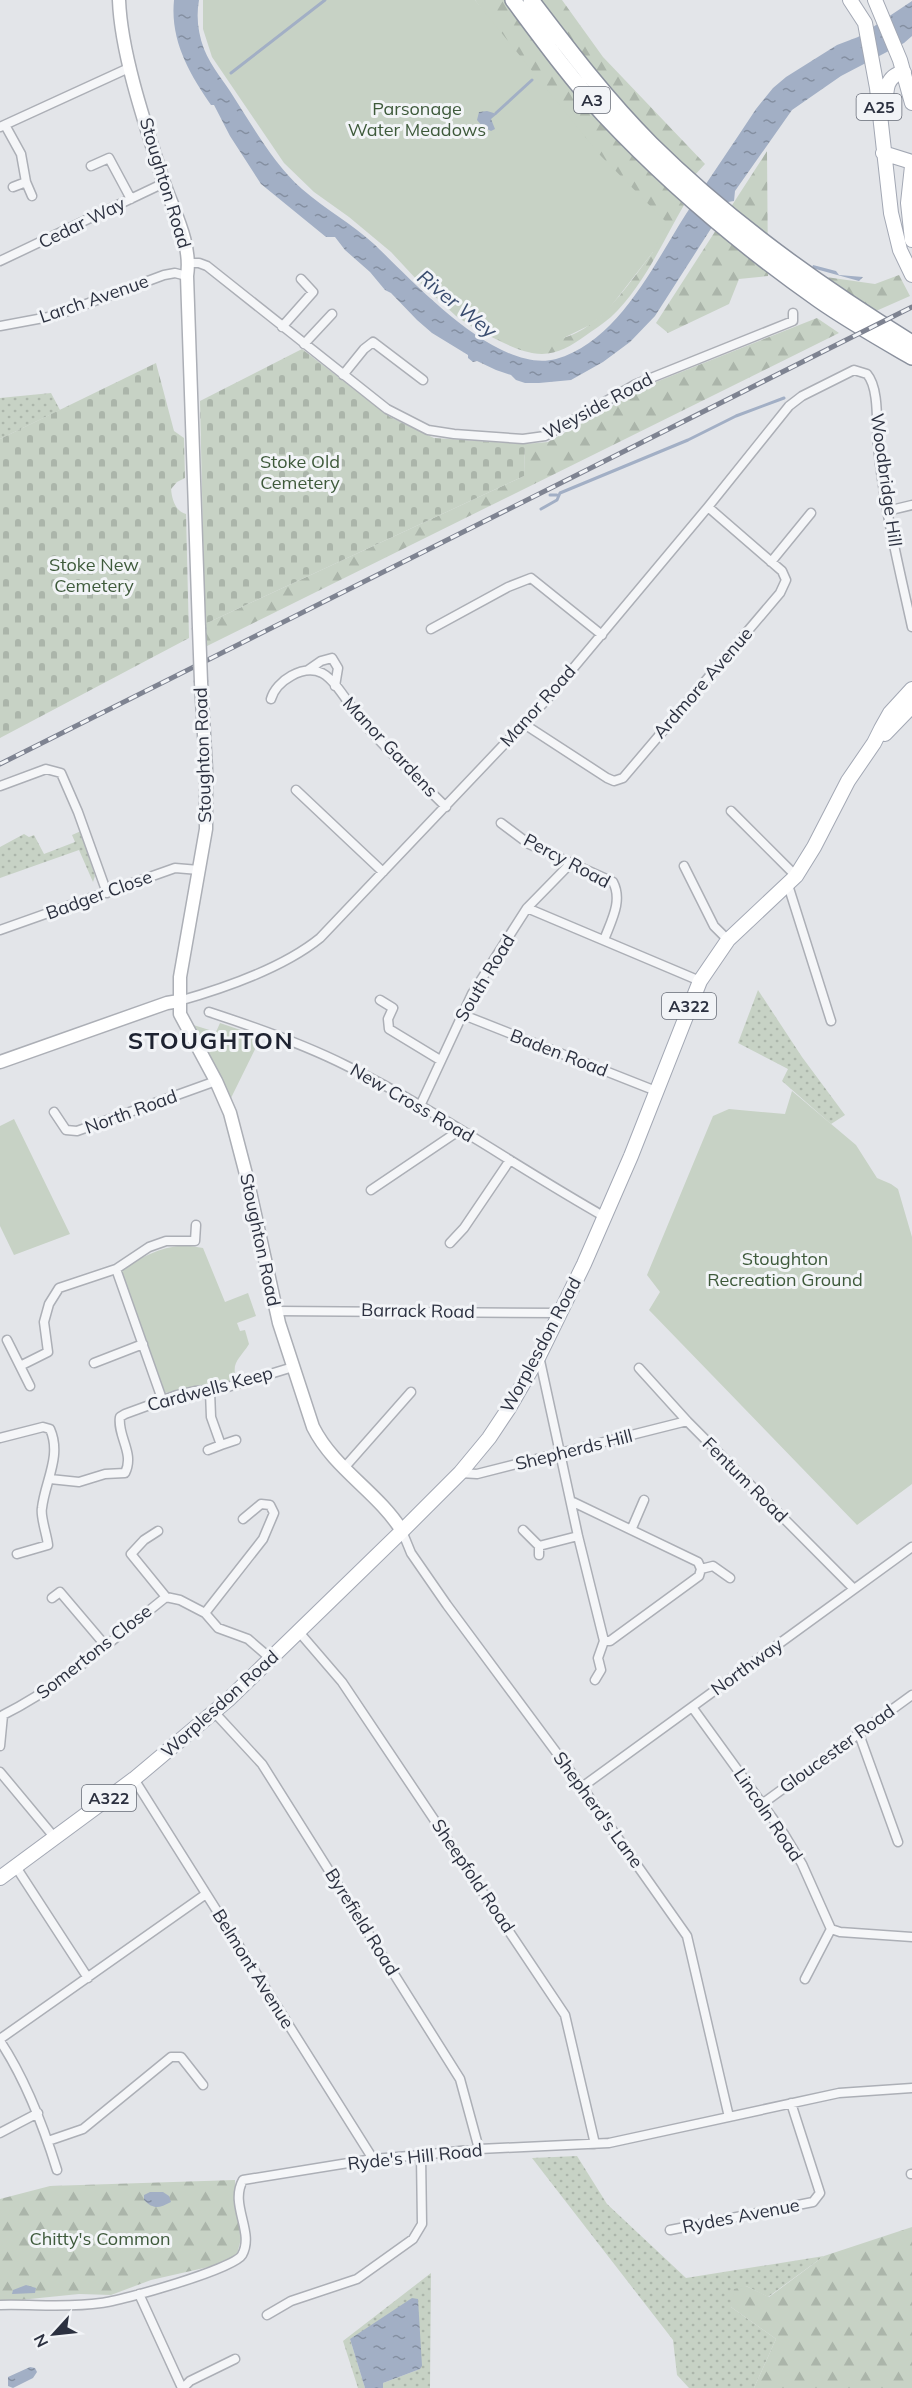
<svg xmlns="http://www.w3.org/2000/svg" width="912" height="2388" viewBox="0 0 912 2388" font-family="Mulish,sans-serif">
  <defs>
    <pattern id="grass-dots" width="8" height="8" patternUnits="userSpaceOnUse" patternTransform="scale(1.5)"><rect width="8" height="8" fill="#c7d2c5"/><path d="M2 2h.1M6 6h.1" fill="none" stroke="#abb5aa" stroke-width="1.8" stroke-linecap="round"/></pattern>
    <pattern id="forest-firs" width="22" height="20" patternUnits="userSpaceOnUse" patternTransform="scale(1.5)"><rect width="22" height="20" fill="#c7d2c5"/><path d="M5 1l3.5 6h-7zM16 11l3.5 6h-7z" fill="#abb5aa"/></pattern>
    <pattern id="cemetery-stones" width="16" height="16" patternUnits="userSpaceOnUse" patternTransform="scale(1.5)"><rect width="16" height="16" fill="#c7d2c5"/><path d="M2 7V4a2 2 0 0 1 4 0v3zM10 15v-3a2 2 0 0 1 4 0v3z" fill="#abb5aa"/></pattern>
    <pattern id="water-ripples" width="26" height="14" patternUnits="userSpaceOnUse" patternTransform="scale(1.5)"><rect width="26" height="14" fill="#a2afc5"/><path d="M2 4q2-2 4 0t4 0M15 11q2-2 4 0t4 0" fill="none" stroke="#848fa1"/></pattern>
  </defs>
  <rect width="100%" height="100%" fill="#e3e5e9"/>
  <!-- grass -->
  <path fill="url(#grass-dots)" d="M51,393L60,410L0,439V398Z
    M81,831L95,876L93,882L79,850L0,878V847L24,834L29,837L34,835L44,854L75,842L72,835Z
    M758,990L802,1057L845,1115L831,1124L782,1081L788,1069L738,1043Z
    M577,2156L607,2204L686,2278L824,2256L768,2297L746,2286L731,2307L776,2339L754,2388H689L677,2375L673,2340L532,2158Z
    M431,2273L430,2388H383V2383L420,2369L350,2339L365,2388H358L343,2341Z"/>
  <!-- forest -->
  <path fill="url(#forest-firs)" d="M475,0H504L577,97L614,136L684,205C662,243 643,287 611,317C603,324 593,330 585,336C573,345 557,354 542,354C518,353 495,338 474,328C478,326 483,324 487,324C499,324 520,333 532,337C587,353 624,289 653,252Z
    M541,0H562L603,57L705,164L694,176C636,125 585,64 541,0Z
    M767,151L768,276L739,279L729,304L668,333L656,323Z
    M899,275L910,296L876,311L819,276L875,284Z
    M817,318L839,333L207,646L205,624L524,476L525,444L548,442L651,384Z
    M235,2180V2202L242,2235L237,2254L226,2263L151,2280L111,2295L79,2294L0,2302V2199L50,2186Z
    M912,2227V2388H754L776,2339L731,2307L734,2289L746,2286L769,2297L824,2256Z"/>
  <!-- cemetery -->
  <path fill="url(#cemetery-stones)" d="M302,349L390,417L434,438L525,444L524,476L205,624L200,401Z
    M156,363L174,431L184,438L185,478L177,482L171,489C172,499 175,511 186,514L189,638L0,738V439Z"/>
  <!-- park -->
  <path fill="#c7d2c5" d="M203,0H475L599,154L667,223L653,252L608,310L592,324L533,353L512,346L474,328L456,316L418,281L391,252L349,217L314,192L284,163L212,57L203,29Z
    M220,1023L261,1037L231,1098L190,1024L216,1032Z
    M792,1091L856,1145L877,1178L891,1184L898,1189L912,1237V1484L857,1525L649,1310L660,1292L647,1275L713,1116L729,1109L785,1114Z
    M14,1119L70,1234L14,1255L0,1226V1126Z
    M184,1245L203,1248L225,1302L248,1293L256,1316L237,1323L240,1331L245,1330L249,1344C240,1359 229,1363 238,1382L195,1386L165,1393L120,1271C141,1257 158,1248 184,1245Z"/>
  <!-- water -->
  <path fill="url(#water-ripples)" d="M174,0H199C196,17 198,33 204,49C211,67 225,82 235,99C255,130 274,164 302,189C325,209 352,224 374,244C412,280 497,375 556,359C618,342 654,264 686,214C709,179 733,144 756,109L773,88L786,77L837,45L858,37L912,1V36L904,43L841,76L792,110L735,191L734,201L728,202L655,316L630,342L603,362L571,380L539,383H525L516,380L511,375L496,370L477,361L473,362L468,358V355L432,333L417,320L391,293L385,290L370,272L345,250L335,237H326L261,184L230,136L214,105H211C189,73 170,40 174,0Z
    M487,111L497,114L491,119L495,129L491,131L483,127L477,120L479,112Z
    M813,265L836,271L839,275L863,277L859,281L812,268Z
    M150,2192H163L169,2196L171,2202C159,2208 154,2210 144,2200V2195Z
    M26,2285L36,2288L35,2293L12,2294L13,2290Z
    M412,2298L418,2299L422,2366L420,2369L383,2383V2388H365L350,2339Z
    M30,2367L35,2368L37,2372L33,2378L13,2388L8,2386V2377Z"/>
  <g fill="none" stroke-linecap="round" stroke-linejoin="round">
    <!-- stream -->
    <path stroke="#a2afc5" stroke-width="3" d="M231,73L325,0
      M496,113L532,80
      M550,495H557
      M541,509L557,500L560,493L688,440L736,416L784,398"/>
    <defs>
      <path id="street" d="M5,125L21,154L26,182L32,196
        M0,127L131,67
        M91,166L109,158L131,199
        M13,187L26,182
        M0,261L164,183
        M189,263H199L207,266L387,409L428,430L454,434L523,439L545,436L636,384L793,321V313
        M0,326L54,316L164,275L175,273L187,276
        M282,327L313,292L301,279
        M304,344L332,314
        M343,375L364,349L373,342L423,380
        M887,511L912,505
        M771,562L811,513
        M431,629L508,587L531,578L602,635
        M308,670L321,661L332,658L338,668L335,686
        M271,699C276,681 303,664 322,673C337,681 351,709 363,722C388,752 418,779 446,807
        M524,724L607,778L614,781L623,778L780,593L786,580L782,571L708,507
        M0,786L46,769L61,773L78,812L107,893
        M296,790L383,872
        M731,811L796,876
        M501,823L529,844L613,882C623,901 611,921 604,940
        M684,866L714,926L728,940
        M788,885L831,1021
        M527,908L700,981
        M0,930L175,868L199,870
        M380,1000L393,1008L388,1019L389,1029L440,1060
        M179,1001C225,988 283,968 320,938L550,696L708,507L789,406L802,396L854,370L867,374C880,389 876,427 878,446C884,508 899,567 912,627
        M209,1012C255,1027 301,1043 345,1065C435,1109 518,1168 605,1217
        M461,1014L656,1091
        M420,1106L472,994L527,908L571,863
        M54,1112L66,1130L77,1131L216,1081
        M371,1190L460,1130
        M450,1243L464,1228L510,1160
        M116,1269L162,1399
        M276,1311L560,1313
        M7,1340L20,1366L48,1352L44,1322L49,1304L59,1288L116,1269L149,1247L166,1241H195L196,1225
        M539,1356L578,1536L604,1641
        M94,1363L143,1344
        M20,1366L30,1386
        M639,1368L687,1421L854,1589
        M210,1391L211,1417L221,1445L236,1440
        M0,1438L43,1427L50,1429C62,1456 45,1481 42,1508C40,1516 47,1535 48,1545L17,1554
        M208,1450L221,1445
        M344,1468L411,1392
        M460,1473L477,1474L687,1421
        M50,1479L79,1482L105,1474L125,1473C135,1453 117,1436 120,1417L125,1414L177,1395L195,1391L221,1389L293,1367
        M571,1501L698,1562L701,1569L699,1576L610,1641H604
        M632,1528L644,1500
        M523,1530L539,1546
        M158,1531L144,1540L131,1554L166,1597
        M402,1531L411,1553L447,1605L582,1787L687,1936L729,2117
        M539,1555V1546L578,1536
        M701,1569L713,1566L730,1578
        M166,1597L180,1600L205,1613L218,1628L248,1639L270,1658
        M52,1598L60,1592L105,1645
        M205,1613L263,1539L274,1513L270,1505L261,1504L243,1519
        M299,1632L342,1682L565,2015L595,2144
        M595,1680L601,1670L598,1658L604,1641
        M692,1707L784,1834L802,1864L831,1929
        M214,1712L262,1764L460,2079L479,2149
        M859,1734L898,1842
        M0,1746L3,1715C63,1685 113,1639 166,1597
        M0,1772L55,1838
        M134,1779L373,2159
        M582,1787L912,1547
        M762,1804L912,1695
        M16,1867L88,1978
        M831,1929L840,1932L912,1937
        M805,1979L831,1929
        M0,2039L206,1894
        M0,2041C26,2080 43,2125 57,2170
        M0,2133L38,2113
        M48,2141L83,2129L171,2057H181L203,2085
        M911,2174H912
        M670,2230L813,2202L820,2193L791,2103
        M139,2294L182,2388
        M0,2305C33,2304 68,2308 101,2303C121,2301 234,2269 242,2255C255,2232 229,2205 243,2180L373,2159L421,2155L479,2149L609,2143L839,2093L912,2088
        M267,2315L291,2301L357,2279L413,2239L422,2224L421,2155
        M183,2388L190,2381L235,2359"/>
      <path id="secondary" d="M119,0C121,55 147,130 164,183C174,212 192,244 187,276L199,628
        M201,682L206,769V829L180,977V1014L216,1081L230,1113L247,1178L279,1323L313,1427C334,1469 378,1492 402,1531
        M0,1062L167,1003L179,1001"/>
      <path id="primary" d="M850,0L865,23L877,88L891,213L900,250L912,275
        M875,0L900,60L912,103
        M886,110C886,93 884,76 904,72
        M883,153L912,162
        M912,166L908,203L912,240
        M885,734L912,706
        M0,1878L134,1779L228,1700L402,1531L460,1473L489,1438L509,1408L539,1356L584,1264L631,1156L700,981L728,940L796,876L814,847L848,781L874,743L881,729L890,713L912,689"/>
      <path id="highway" d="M513,0C542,39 571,79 604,115C668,183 742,246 819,300C849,321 881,339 912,357
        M531,0C569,50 607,100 651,144C730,222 818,285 912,343"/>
    </defs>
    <!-- street casing -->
    <use href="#street" stroke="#acafb6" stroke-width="11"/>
    <!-- secondary casing -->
    <use href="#secondary" stroke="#acafb6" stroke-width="15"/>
    <!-- primary casing -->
    <use href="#primary" stroke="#a3a8b4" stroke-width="16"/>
    <!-- highway casing -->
    <use href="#highway" stroke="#8b919e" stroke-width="18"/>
    <!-- street -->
    <use href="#street" stroke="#f5f6f8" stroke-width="8"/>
    <!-- secondary -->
    <use href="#secondary" stroke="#fff" stroke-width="12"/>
    <!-- primary -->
    <use href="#primary" stroke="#fff" stroke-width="14"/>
    <!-- highway -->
    <use href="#highway" stroke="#fff" stroke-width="15"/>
    <defs>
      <path id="rail" d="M0,764L912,307"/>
    </defs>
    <!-- rail casing -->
    <use href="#rail" stroke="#7e8391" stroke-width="5"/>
    <!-- rail -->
    <use href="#rail" stroke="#f2f4f7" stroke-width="3" stroke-dasharray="9" stroke-linecap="butt"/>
    <defs>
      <path id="secondary-bridge" d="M199,628L201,682"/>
    </defs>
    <!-- secondary-bridge casing -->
    <use href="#secondary-bridge" stroke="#acafb6" stroke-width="15" stroke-linecap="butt"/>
    <!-- secondary-bridge -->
    <use href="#secondary-bridge" stroke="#fff" stroke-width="12"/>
  </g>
  <g text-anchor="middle" stroke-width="6" stroke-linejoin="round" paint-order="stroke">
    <!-- shield labels -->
    <g fill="#f2f4f7" stroke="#676c77" stroke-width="1.5">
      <rect x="574" y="87" width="36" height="26" rx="4.5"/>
      <rect x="856.5" y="94" width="45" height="26" rx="4.5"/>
      <rect x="662" y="993" width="54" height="26" rx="4.5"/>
      <rect x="82" y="1785" width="54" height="26" rx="4.5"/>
    </g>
    <g font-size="16" font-weight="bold" fill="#2c3140">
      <text x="592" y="106">A3</text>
      <text x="879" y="113">A25</text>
      <text x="689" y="1012">A322</text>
      <text x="109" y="1804">A322</text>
    </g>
    <!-- park labels -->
    <g font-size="18" fill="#3e5a3b" stroke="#f2f4f7">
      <text x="417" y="115">Parsonage<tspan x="417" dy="21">Water Meadows</tspan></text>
      <text x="300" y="468">Stoke Old<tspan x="300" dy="21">Cemetery</tspan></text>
      <text x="94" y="571">Stoke New<tspan x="94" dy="21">Cemetery</tspan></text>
      <text x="785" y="1265">Stoughton<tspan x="785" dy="21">Recreation Ground</tspan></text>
      <text x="100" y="2245">Chitty's Common</text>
    </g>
    <!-- street labels -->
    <g font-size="18" fill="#2c3140" stroke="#f2f4f7">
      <text transform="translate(165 183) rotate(73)" y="6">Stoughton Road</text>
      <text transform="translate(82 223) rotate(-26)" y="6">Cedar Way</text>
      <text transform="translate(94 299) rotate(-19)" y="6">Larch Avenue</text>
      <text transform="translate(598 406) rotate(-28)" y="6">Weyside Road</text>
      <text transform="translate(886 480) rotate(82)" y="6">Woodbridge Hill</text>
      <text transform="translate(703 683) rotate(-49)" y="6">Ardmore Avenue</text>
      <text transform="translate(538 706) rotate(-48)" y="6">Manor Road</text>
      <text transform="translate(390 747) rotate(47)" y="6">Manor Gardens</text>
      <text transform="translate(203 755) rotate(-92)" y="6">Stoughton Road</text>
      <text transform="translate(567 861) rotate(28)" y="6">Percy Road</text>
      <text transform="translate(99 895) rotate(-20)" y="6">Badger Close</text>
      <text transform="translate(485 978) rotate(-59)" y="6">South Road</text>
      <text transform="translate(559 1053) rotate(21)" y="6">Baden Road</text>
      <text transform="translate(412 1103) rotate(30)" y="6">New Cross Road</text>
      <text transform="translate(131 1112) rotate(-20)" y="6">North Road</text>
      <text transform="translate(260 1240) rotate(78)" y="6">Stoughton Road</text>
      <text transform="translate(418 1311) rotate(1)" y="6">Barrack Road</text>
      <text transform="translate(541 1345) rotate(-62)" y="6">Worplesdon Road</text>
      <text transform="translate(210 1389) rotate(-15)" y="6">Cardwells Keep</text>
      <text transform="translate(574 1450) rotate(-14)" y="6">Shepherds Hill</text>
      <text transform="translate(745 1480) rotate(45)" y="6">Fentum Road</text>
      <text transform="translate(94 1652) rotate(-38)" y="6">Somertons Close</text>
      <text transform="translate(747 1667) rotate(-36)" y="6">Northway</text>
      <text transform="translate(220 1704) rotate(-42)" y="6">Worplesdon Road</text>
      <text transform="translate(837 1749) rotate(-36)" y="6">Gloucester Road</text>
      <text transform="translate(598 1810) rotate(54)" y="6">Shepherd's Lane</text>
      <text transform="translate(768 1815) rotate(56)" y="6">Lincoln Road</text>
      <text transform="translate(473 1876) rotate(56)" y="6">Sheepfold Road</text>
      <text transform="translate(362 1922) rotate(58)" y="6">Byrefield Road</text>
      <text transform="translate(253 1969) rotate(58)" y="6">Belmont Avenue</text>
      <text transform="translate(415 2157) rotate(-6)" y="6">Ryde's Hill Road</text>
      <text transform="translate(741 2216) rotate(-11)" y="6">Rydes Avenue</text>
    </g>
    <!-- water labels -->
    <g font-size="20" font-style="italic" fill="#3a4d6f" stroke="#f2f4f7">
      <text transform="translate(457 304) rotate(39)" y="7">River Wey</text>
    </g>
    <!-- district labels -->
    <g font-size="24" font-weight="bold" letter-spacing="1.5" fill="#1e2331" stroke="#f2f4f7">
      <text x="211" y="1049">STOUGHTON</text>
    </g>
  </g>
  <!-- north arrow -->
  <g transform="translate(54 2334) rotate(243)" stroke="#f2f4f7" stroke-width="4.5" paint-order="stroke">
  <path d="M0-4.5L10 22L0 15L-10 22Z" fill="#2c3140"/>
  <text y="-9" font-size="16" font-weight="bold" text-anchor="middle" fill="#2c3140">N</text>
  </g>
</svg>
